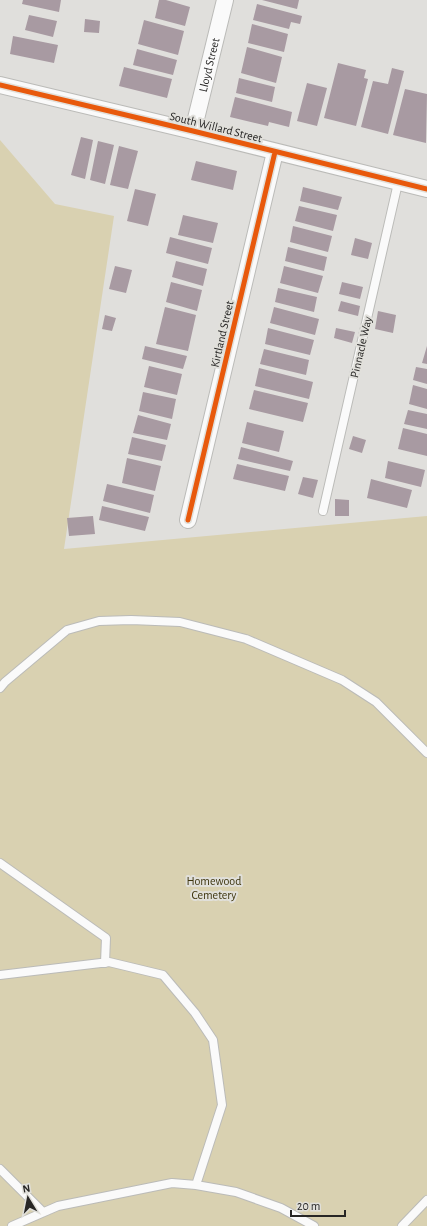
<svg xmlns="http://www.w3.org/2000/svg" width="427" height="1226" viewBox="0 0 427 1226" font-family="'Alegreya Sans',sans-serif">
  <rect width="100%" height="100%" fill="#e0dfdc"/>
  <!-- green -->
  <path fill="#d9d1b1" d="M0,140L55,204L114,216L64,549L427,516V1226H0Z"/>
  <!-- building -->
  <path fill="#a89aa2" d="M23,0H61L59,12L22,4Z
    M159,0H166L190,7L185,26L155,18Z
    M262,0H299L297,9Z
    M257,4L302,16L300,24L291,22L289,29L253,20Z
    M29,15L57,21L53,37L25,30Z
    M85,19L100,21L99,33L84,32Z
    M144,20L184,31L178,55L138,44Z
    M252,24L288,34L284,52L248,43Z
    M13,36L58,45L54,63L10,54Z
    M247,47L282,57L276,83L241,73Z
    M137,49L177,60L173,75L133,65Z
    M338,63L366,70L364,78L368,79L356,126L324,118Z
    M124,67L172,79L167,98L119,86Z
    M392,68L404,71L388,134L361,127L373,81L388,84Z
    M239,78L275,87L272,102L236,93Z
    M307,83L327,88L317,126L297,121Z
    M405,89L427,94L426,143L393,135Z
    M235,97L292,112L289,127L269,122L268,126L230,117Z
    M81,137L93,140L85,179L71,175Z
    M98,141L114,145L105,184L90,180Z
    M119,146L138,151L128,189L110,185Z
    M196,161L237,171L233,190L191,180Z
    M303,187L342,197L338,210L300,201Z
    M135,189L156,194L148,226L127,221Z
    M299,206L337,215L333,231L295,221Z
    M183,215L218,223L213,243L178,235Z
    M293,226L332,236L328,252L290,242Z
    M170,237L212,248L208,264L166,253Z
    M355,238L372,243L368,259L351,255Z
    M288,247L327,257L324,271L285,261Z
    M176,261L207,269L203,286L172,277Z
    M115,266L132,270L126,293L109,289Z
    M284,266L323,276L318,293L280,283Z
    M171,282L202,290L197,311L166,302Z
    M342,282L363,287L360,299L339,294Z
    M278,288L317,297L314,312L275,302Z
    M341,301L360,306L358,316L338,311Z
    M165,307L196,315L188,351L156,344Z
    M274,307L319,319L315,335L270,323Z
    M378,311L396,315L393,333L375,329Z
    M105,315L116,318L112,331L102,329Z
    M268,328L314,340L310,355L265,344Z
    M336,328L355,332L352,343L334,338Z
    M145,346L187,356L183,369L142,359Z
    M427,346V364L422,363Z
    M264,349L309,360L306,375L260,364Z
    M149,366L182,374L177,395L144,387Z
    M416,367L427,369V384L413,380Z
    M259,368L313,382L309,399L255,386Z
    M413,385L427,389V409L409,404Z
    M254,390L308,403L303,422L249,409Z
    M143,392L176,399L172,419L139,411Z
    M408,410L427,414V429L404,424Z
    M138,415L171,424L167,440L133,433Z
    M247,422L284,431L279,452L242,443Z
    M403,428L427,434V456L398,449Z
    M353,436L366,440L362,453L349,449Z
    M132,437L166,445L162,461L128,454Z
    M241,447L293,461L290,471L238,459Z
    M127,458L161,466L155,491L122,483Z
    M388,461L425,470L421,487L385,478Z
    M237,464L289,476L285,491L233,479Z
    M303,477L318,480L313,498L298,494Z
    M371,479L412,490L407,508L367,498Z
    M107,484L154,495L150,513L103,501Z
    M335,499L349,500V516H335Z
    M102,506L149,517L145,531L99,520Z
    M93,516L95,534L69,536L67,518Z"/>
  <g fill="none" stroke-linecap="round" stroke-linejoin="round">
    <defs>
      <path id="service" d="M323,511L398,183
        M0,688L5,682L67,630L99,621L131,620L180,622L246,639L342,680L376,702L427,753
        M0,863L106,938L105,963
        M0,975L109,962L163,975L195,1013L213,1040L222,1105L196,1185
        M0,1169L43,1212
        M12,1226L58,1206L172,1183L196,1185L236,1192L281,1208L314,1226
        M402,1226L427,1200"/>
      <g id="minor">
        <path d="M0,85L193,131L427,189"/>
        <path id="s1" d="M193,131L225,0"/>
        <path d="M188,520L275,152"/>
      </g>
    </defs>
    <!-- service casing -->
    <use href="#service" stroke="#bbbbb8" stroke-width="10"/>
    <!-- minor casing -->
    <use href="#minor" stroke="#bbbbb8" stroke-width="18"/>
    <!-- service -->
    <use href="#service" stroke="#fafafa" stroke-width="8"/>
    <!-- minor -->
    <use href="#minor" stroke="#fafafa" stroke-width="16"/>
    <defs>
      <path id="cycleway" d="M0,85L193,131L427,189
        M188,520L275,152"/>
    </defs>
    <!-- cycleway casing -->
    <use href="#cycleway" stroke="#e1e0db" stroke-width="8"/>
    <!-- cycleway -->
    <use href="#cycleway" stroke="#e8590c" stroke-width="5"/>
  </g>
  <g text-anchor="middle" stroke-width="4" stroke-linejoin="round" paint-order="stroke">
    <!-- street labels -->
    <g font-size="12" fill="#272625" stroke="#e1e0db">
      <text dy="4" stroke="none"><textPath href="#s1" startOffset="68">Lloyd Street</textPath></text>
      <text transform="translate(216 127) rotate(14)" y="4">South Willard Street</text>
      <text transform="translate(222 334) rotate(-77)" y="4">Kirtland Street</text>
      <text transform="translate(361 347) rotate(-77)" y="4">Pinnacle Way</text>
    </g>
    <!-- park labels -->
    <g font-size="12" fill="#3d340d" stroke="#e1e0db">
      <text x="214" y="885">Homewood<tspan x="214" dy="14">Cemetery</tspan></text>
    </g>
  </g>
  <!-- north arrow -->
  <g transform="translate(28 1198) rotate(350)" stroke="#e1e0db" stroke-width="3" paint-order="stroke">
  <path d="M0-3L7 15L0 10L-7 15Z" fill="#272625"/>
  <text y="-6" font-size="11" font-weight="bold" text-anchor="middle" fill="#272625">N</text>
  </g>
  <!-- scale -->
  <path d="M291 1210v6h54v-6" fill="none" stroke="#272625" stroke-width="2"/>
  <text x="297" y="1210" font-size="12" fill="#272625" stroke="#e1e0db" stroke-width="3" paint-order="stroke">20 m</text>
</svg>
